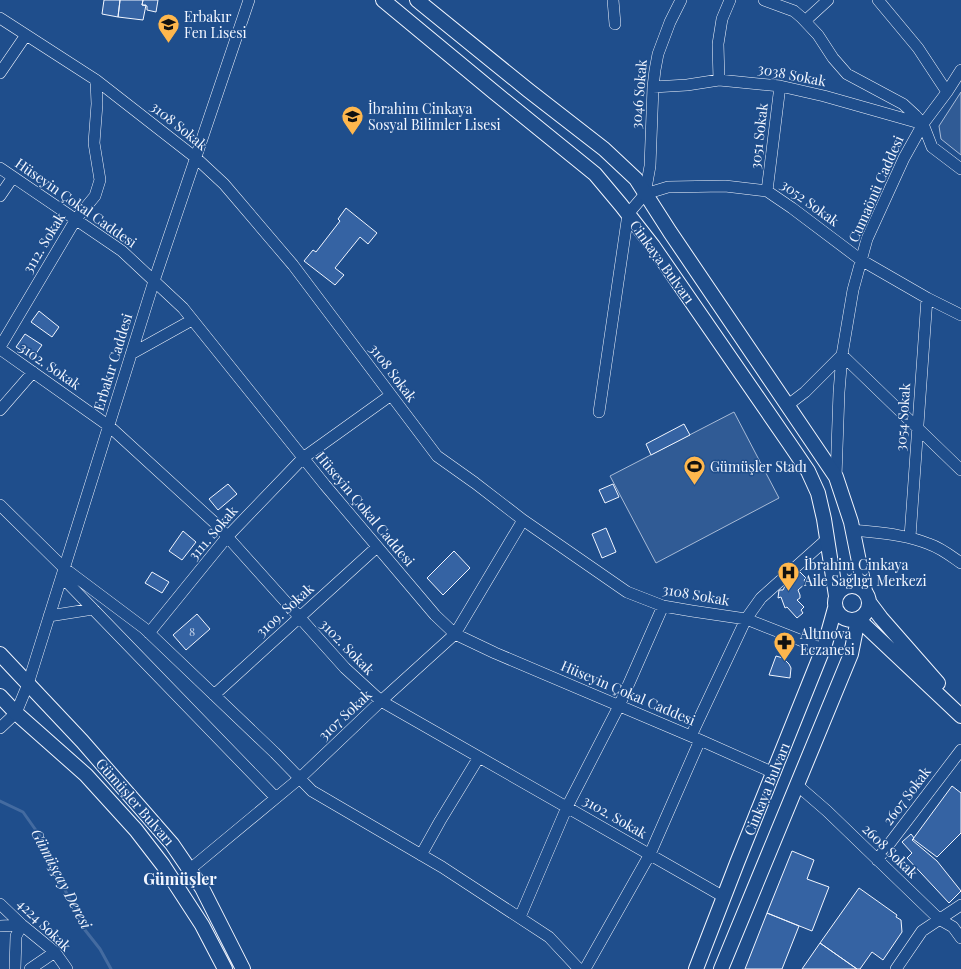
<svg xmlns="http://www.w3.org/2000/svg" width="961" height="969" viewBox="0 0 961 969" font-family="'Playfair Display',serif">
  <rect width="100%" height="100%" fill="#1f4e8c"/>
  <!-- built -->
  <path fill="#305b95" stroke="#a8bbd7" d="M961,92V155L941,139L939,126Z
    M734,412L779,498L656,563L610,476Z"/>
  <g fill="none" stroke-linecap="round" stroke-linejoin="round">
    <!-- stream -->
    <path stroke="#446ba0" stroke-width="3" d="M0,801L23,812L40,836L50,860L85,930L100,949L111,969"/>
  </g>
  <!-- building -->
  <path fill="#3563a3" stroke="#f2f6ff" d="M104,0H120L118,17L102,14Z
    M120,0H143L142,5H146L143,20L118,17Z
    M143,0H158L156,12L147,10V6L142,5Z
    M346,208L377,233L368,244L360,237L335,268L344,275L335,285L304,261L313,250L316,252L340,221L338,219Z
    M39,311L59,327L52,337L31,322Z
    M25,334L42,345L33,358L16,347Z
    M684,424L690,435L651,455L646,444Z
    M228,484L237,494L218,510L209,499Z
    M613,484L619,497L605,503L599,490Z
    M606,528L616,552L602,558L592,534Z
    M183,531L196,542L182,560L169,551Z
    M454,551L470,568L443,595L427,578Z
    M152,572L169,582L162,593L145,583Z
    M800,572L806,578L804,580L806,583L798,590L800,595V598L797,600L804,607L801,610L803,613L797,618L787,607L785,608L781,597L778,598L779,590H783L786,584L791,579Z
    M197,614L210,629L186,650L173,635Z
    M776,656L783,658L789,664L791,668L790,678L769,675Z
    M952,786L961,793V833L937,857L913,839Z
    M911,834L914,838L912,840L937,861L961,891L949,903L907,858L912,853L902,842Z
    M792,851L814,860L807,879L829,887L812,931L767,913Z
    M859,888L897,915L896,917L901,920L902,932L883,960L872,952L860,969H857L820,943Z
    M767,913L799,926L782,969H745Z
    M820,943L857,969H802Z"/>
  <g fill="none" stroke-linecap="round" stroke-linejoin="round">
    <defs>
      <path id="minor" d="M613,0L615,24
        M764,0L794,11L801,17L818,35L833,58L847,74L903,104L915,115L923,124L932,147L961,169
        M878,0L918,48L947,92
        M0,18L96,80L196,158L224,184L293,265L437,456L475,483L523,520L627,592L663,606L692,611L746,619L823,649
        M805,21L828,0
        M0,73L26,35
        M719,80L718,44L722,19L730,0
        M653,87L687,85L719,80L780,86L824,96L923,124
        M0,168L122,251L183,308L325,485L435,615L455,634L495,653L700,740L774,773
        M767,191L780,86
        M645,194L668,187L725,186L767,191L792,208L861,260L927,298L961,315
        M645,194L650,166L653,87L655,70L658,54L670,22L681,0
        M0,196L13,177
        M0,347L76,219L95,196L100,180L94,143L97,104L96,80
        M0,349L109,426L215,523L345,668L381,701L724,897
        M131,354L192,320
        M842,355L961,470
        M788,405L805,392L842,355
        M0,410L33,372
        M599,412L628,214L645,194
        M836,477L839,392L842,355L853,290L867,239L904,158L923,124L947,92L961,70
        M0,505L64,568L144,628L275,753L312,791L442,867L549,937L579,969
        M853,530C878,533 905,534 929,544C941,548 951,556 961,563
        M910,537L927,298
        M62,577L276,798
        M49,616L93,609
        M149,633L227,537L303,458L391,395
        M214,695L377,547
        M0,728L16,713L28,684L154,281L249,0
        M691,736L746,619L761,598L827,539
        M797,785L827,811L939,919L953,927L961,938
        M421,855L440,821L479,757
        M877,860L961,750
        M189,870L300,778L381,701L455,634L523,520
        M0,904L22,925L55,952L67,969
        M520,917L567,807L619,706L663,606
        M0,926L22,925
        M15,969L16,936L22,925
        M30,969L55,952
        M585,969L650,854L700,740
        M896,969L922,931L961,905"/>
      <path id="major" d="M383,0L494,92L595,174L621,205L653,246L789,443L808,471L818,493L824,519L836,596
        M417,0L528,90L604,149L636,179L670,232L836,477L851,522L865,591
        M835 603a17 17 0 1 1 34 0a17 17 0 1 1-34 0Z
        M869,602L881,618L938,683
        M858,619L961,716
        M0,654L82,741L172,844L202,888L243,969
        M0,696L16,713L86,775L136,830L163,865L202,925L225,969
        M696,969L737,863L825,644L835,608
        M721,969L851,654L858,619"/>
    </defs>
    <!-- minor casing -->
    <use href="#minor" stroke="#f2f6ff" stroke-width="12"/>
    <!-- major casing -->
    <use href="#major" stroke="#f2f6ff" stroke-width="16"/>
    <!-- minor -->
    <use href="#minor" stroke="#1f4e8c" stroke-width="11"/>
    <!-- major -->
    <use href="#major" stroke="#1f4e8c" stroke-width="14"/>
  </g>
  <!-- icons -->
  <defs>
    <symbol id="school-pin" viewBox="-11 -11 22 30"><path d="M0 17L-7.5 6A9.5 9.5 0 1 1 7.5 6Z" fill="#ffb74d" stroke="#1f4e8c"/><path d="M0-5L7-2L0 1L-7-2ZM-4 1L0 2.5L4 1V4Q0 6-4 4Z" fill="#111"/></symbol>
    <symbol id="stadium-pin" viewBox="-11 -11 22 30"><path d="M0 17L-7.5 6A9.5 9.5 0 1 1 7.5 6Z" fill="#ffb74d" stroke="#1f4e8c"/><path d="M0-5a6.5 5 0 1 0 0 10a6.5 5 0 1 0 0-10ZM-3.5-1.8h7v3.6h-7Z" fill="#111"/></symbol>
    <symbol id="hospital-pin" viewBox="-11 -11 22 30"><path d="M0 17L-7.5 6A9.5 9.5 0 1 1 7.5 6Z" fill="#ffb74d" stroke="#1f4e8c"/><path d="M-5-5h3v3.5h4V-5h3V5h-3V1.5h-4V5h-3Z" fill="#111"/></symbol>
    <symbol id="pharmacy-pin" viewBox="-11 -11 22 30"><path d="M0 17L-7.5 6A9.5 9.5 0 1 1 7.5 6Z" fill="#ffb74d" stroke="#1f4e8c"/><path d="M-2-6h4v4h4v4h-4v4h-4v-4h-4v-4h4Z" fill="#111"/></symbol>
  </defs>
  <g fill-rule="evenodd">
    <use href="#school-pin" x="156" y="12" width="25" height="34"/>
    <use href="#school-pin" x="340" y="104" width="25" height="34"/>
    <use href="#stadium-pin" x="682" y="454" width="25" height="34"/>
    <use href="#hospital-pin" x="776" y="560" width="25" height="34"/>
    <use href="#pharmacy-pin" x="772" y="630" width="25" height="34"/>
  </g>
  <g text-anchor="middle" stroke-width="3" stroke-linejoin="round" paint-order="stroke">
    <!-- number labels -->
    <g font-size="12" fill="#c3d1e8">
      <text x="192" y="636">8</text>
    </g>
    <!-- poi labels -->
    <g font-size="14" fill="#f2f6ff" stroke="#1f4e8c" text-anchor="start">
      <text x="184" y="22">Erbakır<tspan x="184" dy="16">Fen Lisesi</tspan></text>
      <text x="368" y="114">İbrahim Cinkaya<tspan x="368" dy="16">Sosyal Bilimler Lisesi</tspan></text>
      <text x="710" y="472">Gümüşler Stadı</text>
      <text x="804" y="570">İbrahim Cinkaya<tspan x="804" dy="16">Aile Sağlığı Merkezi</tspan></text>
      <text x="800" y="639">Altınova<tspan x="800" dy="16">Eczanesi</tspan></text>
    </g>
    <!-- street labels -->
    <g font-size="14" fill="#f2f6ff" stroke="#1f4e8c">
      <text transform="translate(792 75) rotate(11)" y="5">3038 Sokak</text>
      <text transform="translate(639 94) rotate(-85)" y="5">3046 Sokak</text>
      <text transform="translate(179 126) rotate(39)" y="5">3108 Sokak</text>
      <text transform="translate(759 136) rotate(-83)" y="5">3051 Sokak</text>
      <text transform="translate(876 189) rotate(-66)" y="5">Cumaönü Caddesi</text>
      <text transform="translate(76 203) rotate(35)" y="5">Hüseyin Çokal Caddesi</text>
      <text transform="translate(810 203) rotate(36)" y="5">3052 Sokak</text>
      <text transform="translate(44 243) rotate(-59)" y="5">3112. Sokak</text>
      <text transform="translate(662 262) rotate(54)" y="5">Cinkaya Bulvarı</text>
      <text transform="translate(113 362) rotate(-73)" y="5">Erbakır Caddesi</text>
      <text transform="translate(50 366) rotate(35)" y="5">3102. Sokak</text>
      <text transform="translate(393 373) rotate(53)" y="5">3108 Sokak</text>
      <text transform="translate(903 417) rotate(-86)" y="5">3054 Sokak</text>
      <text transform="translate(365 509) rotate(50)" y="5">Hüseyin Çokal Caddesi</text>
      <text transform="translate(213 533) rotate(-49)" y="5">3111. Sokak</text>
      <text transform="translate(696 595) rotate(10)" y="5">3108 Sokak</text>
      <text transform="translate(285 610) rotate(-42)" y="5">3109. Sokak</text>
      <text transform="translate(347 647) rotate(46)" y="5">3102. Sokak</text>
      <text transform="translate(628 693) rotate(23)" y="5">Hüseyin Çokal Caddesi</text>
      <text transform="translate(345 715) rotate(-43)" y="5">3107 Sokak</text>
      <text transform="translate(767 789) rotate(-68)" y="5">Cinkaya Bulvarı</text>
      <text transform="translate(907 796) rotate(-53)" y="5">2607 Sokak</text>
      <text transform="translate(135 802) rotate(49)" y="5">Gümüşler Bulvarı</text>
      <text transform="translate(615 817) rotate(30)" y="5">3102. Sokak</text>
      <text transform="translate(890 851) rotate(44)" y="5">2608 Sokak</text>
      <text transform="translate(44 925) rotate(44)" y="5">4224 Sokak</text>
    </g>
    <!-- water labels -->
    <g font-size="15" font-style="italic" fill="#f2f6ff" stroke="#1f4e8c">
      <text transform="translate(61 879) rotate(62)" y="5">Gümüşçay Deresi</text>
    </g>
    <!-- quarter labels -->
    <g font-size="16" font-weight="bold" fill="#f2f6ff" stroke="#1f4e8c">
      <text x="180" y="885">Gümüşler</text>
    </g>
  </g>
</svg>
